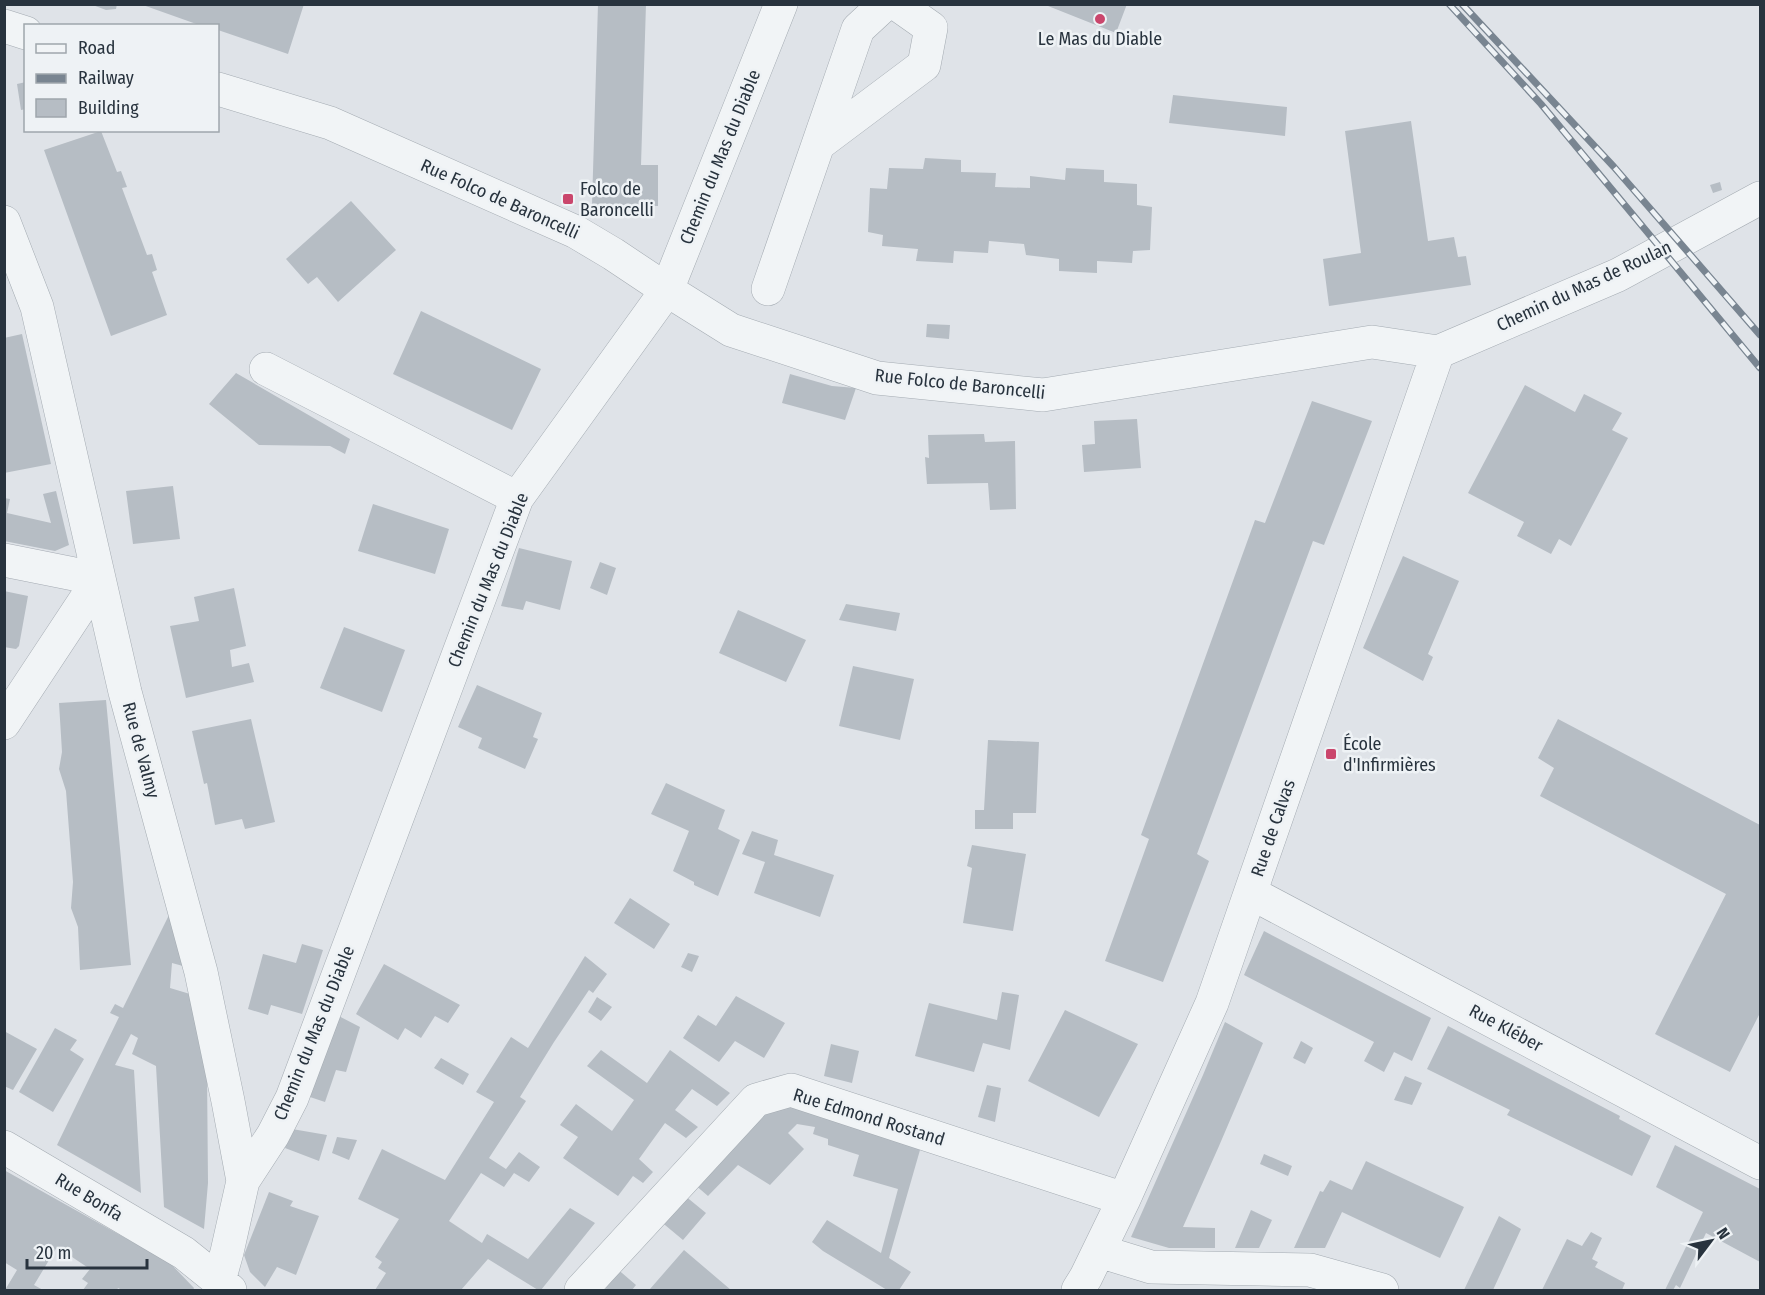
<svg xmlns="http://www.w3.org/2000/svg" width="1765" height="1295" viewBox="0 0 1765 1295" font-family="'Fira Sans Condensed',sans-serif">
  <rect width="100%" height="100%" fill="#dfe3e8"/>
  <!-- building -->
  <path fill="#b6bdc4" d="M90,4H117L116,9L106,10Z
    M140,4H304L288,54L218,30V26H202Z
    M598,4H646L641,165H658V206L592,205Z
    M1043,4H1127L1116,33Z
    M26,82V109L21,110L17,84Z
    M1173,95L1287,107L1285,136L1169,123Z
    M1411,121L1428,241L1454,237L1458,257L1466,256L1471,285L1329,306L1323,259L1361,253L1345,131Z
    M101,131L117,172L121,171L127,187L122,188L147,255L152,254L157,270L152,272L167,315L111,336L44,150Z
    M925,158L961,160V172L996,173L995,187L1030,188V176L1065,180L1066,168L1104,170V182L1137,184V205L1152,207L1150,250L1133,251L1132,263L1097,261V273L1059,271V259L1026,255L1024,244L989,241L988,253L954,251L953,263L916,261L918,249L882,246L883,235L868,232L870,188L887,189L889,168L923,169Z
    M1720,182L1722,190L1713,193L1710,185Z
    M351,201L396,250L338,302L317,277L308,284L286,259Z
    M421,311L541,369L512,430L393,374Z
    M927,324L950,325L949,339L926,337Z
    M22,334L51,464L4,473V338Z
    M236,373L350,439L345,454L330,446L259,445L209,404Z
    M790,374L832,386L856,388L845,420L782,403Z
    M1525,385L1575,412L1584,394L1622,413L1612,430L1628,438L1571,546L1559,539L1551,554L1517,536L1524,522L1468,493Z
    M1312,401L1372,421L1324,545L1313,541L1197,854L1209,861L1163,982L1105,961L1149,839L1141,835L1255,520L1265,523Z
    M1137,419L1141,468L1084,472L1082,445L1095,444L1094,421Z
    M984,434L985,442L1015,441L1016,509L990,510L988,483L927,484L925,457L929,458L928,435Z
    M173,486L180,539L133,544L126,491Z
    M56,491L69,545L55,551L4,541V498L10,499L7,513L51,523L43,494Z
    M373,504L449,529L435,574L358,551Z
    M519,548L572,561L560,610L526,601L523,610L501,606Z
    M1403,556L1459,581L1428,654L1433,657L1423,681L1363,648Z
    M600,562L616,568L607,595L590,588Z
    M234,588L246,646L230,650L232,667L249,663L254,682L186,698L170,626L199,621L194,597Z
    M4,591L28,596L19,646L16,649L4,647Z
    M846,604L900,613L896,631L839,620Z
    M738,610L806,640L786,682L719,653Z
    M344,627L405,650L382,712L320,688Z
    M853,666L914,679L900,740L839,726Z
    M477,685L542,713L533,737L538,739L525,769L478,748L482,738L458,727Z
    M106,700L131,965L80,970L78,927L71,908L73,882L66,791L59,769L62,752L59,703Z
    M251,719L275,822L245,829L242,819L215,825L207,783L204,784L192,731Z
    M1558,719L1760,825V1013L1730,1072L1655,1034L1726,894L1540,796L1554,768L1538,758Z
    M988,740L1039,742L1036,813H1013V829H975V810H984Z
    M666,783L725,810L718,829L740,840L718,896L694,885V882L673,871L689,831L651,814Z
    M752,831L778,840L774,855L834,875L820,917L754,893L765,862L742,854Z
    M972,845L1026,854L1013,931L963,923L972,868L967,866Z
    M630,898L670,924L654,949L614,923Z
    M169,915L183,966L172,963L170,988L190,994L207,1073L208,1183L204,1229L164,1207L156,1066L132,1054L138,1038L131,1034L115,1065L134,1070L141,1193L57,1145L119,1017L110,1013L115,1004L123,1008Z
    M1264,931L1431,1018L1412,1061L1394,1052L1384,1072L1364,1061L1374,1042L1244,975Z
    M302,944L323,950L302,1014L271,1005L268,1015L248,1009L263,954L296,963Z
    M688,953L699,956L692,972L681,967Z
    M585,956L607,974L593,993L589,990L554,1042L520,1097L526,1101L489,1158L506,1169L519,1152L540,1167L529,1182L514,1173L504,1187L481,1173L449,1221L482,1243L487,1234L528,1259L570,1208L595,1223L541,1290H538L488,1259L461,1290H375L386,1273L378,1268L382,1262L375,1257L399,1219L358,1199L382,1149L445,1180L494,1102L476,1092L511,1037L528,1048Z
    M384,964L460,1005L448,1023L435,1016L421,1038L405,1028L398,1040L356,1014Z
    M1002,992L1019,995L1010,1050L983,1043L974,1072L915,1056L929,1003L997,1020Z
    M736,996L785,1023L764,1058L735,1041L719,1062L683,1038L698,1015L716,1026Z
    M597,997L612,1007L601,1021L588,1012Z
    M1065,1010L1138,1044L1099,1117L1028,1081Z
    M329,1011L360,1027L346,1072L336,1070L325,1102L304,1095Z
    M1225,1022L1263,1043L1219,1146L1183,1227L1215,1228V1248H1169L1131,1237L1203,1075Z
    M1448,1026L1620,1116L1619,1119L1651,1136L1632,1176L1507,1115L1510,1110L1427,1069Z
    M55,1028L77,1040L70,1050L84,1059L53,1112L19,1092Z
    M4,1031L37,1049L13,1090L4,1086Z
    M1301,1041L1313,1048L1305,1064L1293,1058Z
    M831,1044L859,1051L852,1083L824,1076Z
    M601,1050L647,1083L670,1050L730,1093L717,1106L692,1089L675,1110L698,1127L686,1138L665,1123L639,1159L653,1172L643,1183L633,1176L618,1196L563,1158L578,1137L560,1125L576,1104L612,1131L634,1100L587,1066Z
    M441,1058L469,1074L463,1085L434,1068Z
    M1405,1076L1422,1083L1412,1105L1394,1100Z
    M987,1085L1001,1088L995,1122L978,1117Z
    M788,1102L922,1143L889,1258L911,1272L899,1290H887L823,1251L812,1242L827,1220L881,1253L898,1189L853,1176L859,1155L828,1145V1139L813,1134L815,1127L797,1124L788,1133L804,1149L770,1185L738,1165L708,1196L694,1184L764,1113Z
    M292,1129L327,1135L319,1161L285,1148Z
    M337,1137L357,1140L349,1160L332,1153Z
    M1675,1145L1760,1189V1262L1706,1233L1680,1288L1676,1285L1673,1290H1665L1703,1212L1656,1187Z
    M1264,1154L1292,1166L1288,1176L1260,1164Z
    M1366,1161L1464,1207L1440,1258L1342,1212L1325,1248H1294L1320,1191L1323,1192L1330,1180L1352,1190Z
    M4,1170L170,1263L194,1288L193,1290H122L118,1288L117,1290H83L88,1283L82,1279L90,1269L57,1247L34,1285L43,1290H5L17,1270L4,1262Z
    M269,1192L293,1201L290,1206L319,1216L296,1275L277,1267L265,1287L250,1272L244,1255Z
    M684,1195L706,1213L683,1240L659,1220Z
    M1251,1210L1272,1220L1259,1248H1235Z
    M1499,1216L1521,1229L1493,1290H1464Z
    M1591,1232L1602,1238L1592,1259L1598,1262L1595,1267L1625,1283L1622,1290H1542L1567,1239L1582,1246Z
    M684,1250L731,1290H652L650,1289Z
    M615,1267L636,1285L632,1290H608L598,1283Z"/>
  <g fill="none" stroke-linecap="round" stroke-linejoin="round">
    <defs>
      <path id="minor" d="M4,26L26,33
        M218,89L330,123L576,232L613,254L667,290L731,330L877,378L1043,395L1372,342L1438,352
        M820,143L924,65L931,28L897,4
        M4,222L37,307L125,692L201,972L228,1101L243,1181L227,1252L219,1281
        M768,289L858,29L885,4
        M1438,352L1618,275L1760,198
        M266,369L517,498
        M4,560L99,579
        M4,723L99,579
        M1251,893L1760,1163
        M4,1147L184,1253L230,1290
        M243,1181L273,1135L292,1098L517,498L667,290L781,4
        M1099,1251L1151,1267L1310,1270L1382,1290
        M581,1290L756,1100L791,1090L1124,1199
        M1078,1290L1086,1277L1124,1199L1212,1003L1438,352"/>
    </defs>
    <!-- minor casing -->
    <use href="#minor" stroke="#a4abb2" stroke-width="34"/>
    <!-- minor -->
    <use href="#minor" stroke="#f1f4f6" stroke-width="33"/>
    <defs>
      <path id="rail" d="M1449,4L1541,104L1760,368
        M1462,4L1614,167L1760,335"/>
    </defs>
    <!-- rail casing -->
    <use href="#rail" stroke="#798591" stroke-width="7"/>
    <!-- rail -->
    <use href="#rail" stroke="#eef2f5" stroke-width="4.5" stroke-dasharray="14" stroke-linecap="butt"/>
  </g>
  <!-- markers -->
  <g fill="#ca466c" stroke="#eef2f5" stroke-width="2">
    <circle cx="1100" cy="19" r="6"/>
    <rect x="562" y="193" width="12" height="12" rx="3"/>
    <rect x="1325" y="748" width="12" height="12" rx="3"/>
  </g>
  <g text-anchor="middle" stroke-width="5" stroke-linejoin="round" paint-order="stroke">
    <!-- poi labels -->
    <g font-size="18" fill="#28333e" stroke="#eef2f5" text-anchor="start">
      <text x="1100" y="45" text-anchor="middle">Le Mas du Diable</text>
      <text x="580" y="195">Folco de<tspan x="580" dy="21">Baroncelli</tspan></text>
      <text x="1343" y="750">École<tspan x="1343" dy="21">d'Infirmières</tspan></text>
    </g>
    <!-- street labels -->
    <g font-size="18" fill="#28333e" stroke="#eef2f5">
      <text transform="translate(720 157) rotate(-68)" y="6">Chemin du Mas du Diable</text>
      <text transform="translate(500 199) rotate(24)" y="6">Rue Folco de Baroncelli</text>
      <text transform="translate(1584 286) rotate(-25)" y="6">Chemin du Mas de Roulan</text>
      <text transform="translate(960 384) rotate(6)" y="6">Rue Folco de Baroncelli</text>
      <text transform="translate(488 580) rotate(-68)" y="6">Chemin du Mas du Diable</text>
      <text transform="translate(141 750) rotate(75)" y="6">Rue de Valmy</text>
      <text transform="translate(1273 828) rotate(-71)" y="6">Rue de Calvas</text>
      <text transform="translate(1506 1028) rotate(28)" y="6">Rue Kléber</text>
      <text transform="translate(314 1033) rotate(-68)" y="6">Chemin du Mas du Diable</text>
      <text transform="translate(869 1117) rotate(17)" y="6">Rue Edmond Rostand</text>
      <text transform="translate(89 1197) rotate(31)" y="6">Rue Bonfa</text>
    </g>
  </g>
  <!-- border -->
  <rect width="1765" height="1295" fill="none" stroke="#28333e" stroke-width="12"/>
  <!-- legend -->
  <rect x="24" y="24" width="195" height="108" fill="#eef2f5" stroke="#9fa6ac" stroke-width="1.5"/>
  <rect x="36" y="44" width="30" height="9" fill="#f1f4f6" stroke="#9fa6ac" stroke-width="1.5"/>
  <text x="78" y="54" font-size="18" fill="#28333e">Road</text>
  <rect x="36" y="74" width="30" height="9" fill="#798591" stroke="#9fa6ac" stroke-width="1.5"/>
  <text x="78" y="84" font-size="18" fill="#28333e">Railway</text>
  <rect x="36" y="99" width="30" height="18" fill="#b6bdc4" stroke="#9fa6ac" stroke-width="1.5"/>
  <text x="78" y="114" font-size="18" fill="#28333e">Building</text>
  <!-- north arrow -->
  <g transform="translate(1711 1241) rotate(58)" stroke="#eef2f5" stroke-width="4.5" paint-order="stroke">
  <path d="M0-4.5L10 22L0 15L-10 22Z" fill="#28333e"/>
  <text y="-9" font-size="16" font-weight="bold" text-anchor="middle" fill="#28333e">N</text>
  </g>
  <!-- scale -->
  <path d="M27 1259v9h120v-9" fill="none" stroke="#28333e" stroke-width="3"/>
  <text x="36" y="1259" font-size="18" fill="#28333e" stroke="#eef2f5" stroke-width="4.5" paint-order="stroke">20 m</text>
</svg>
